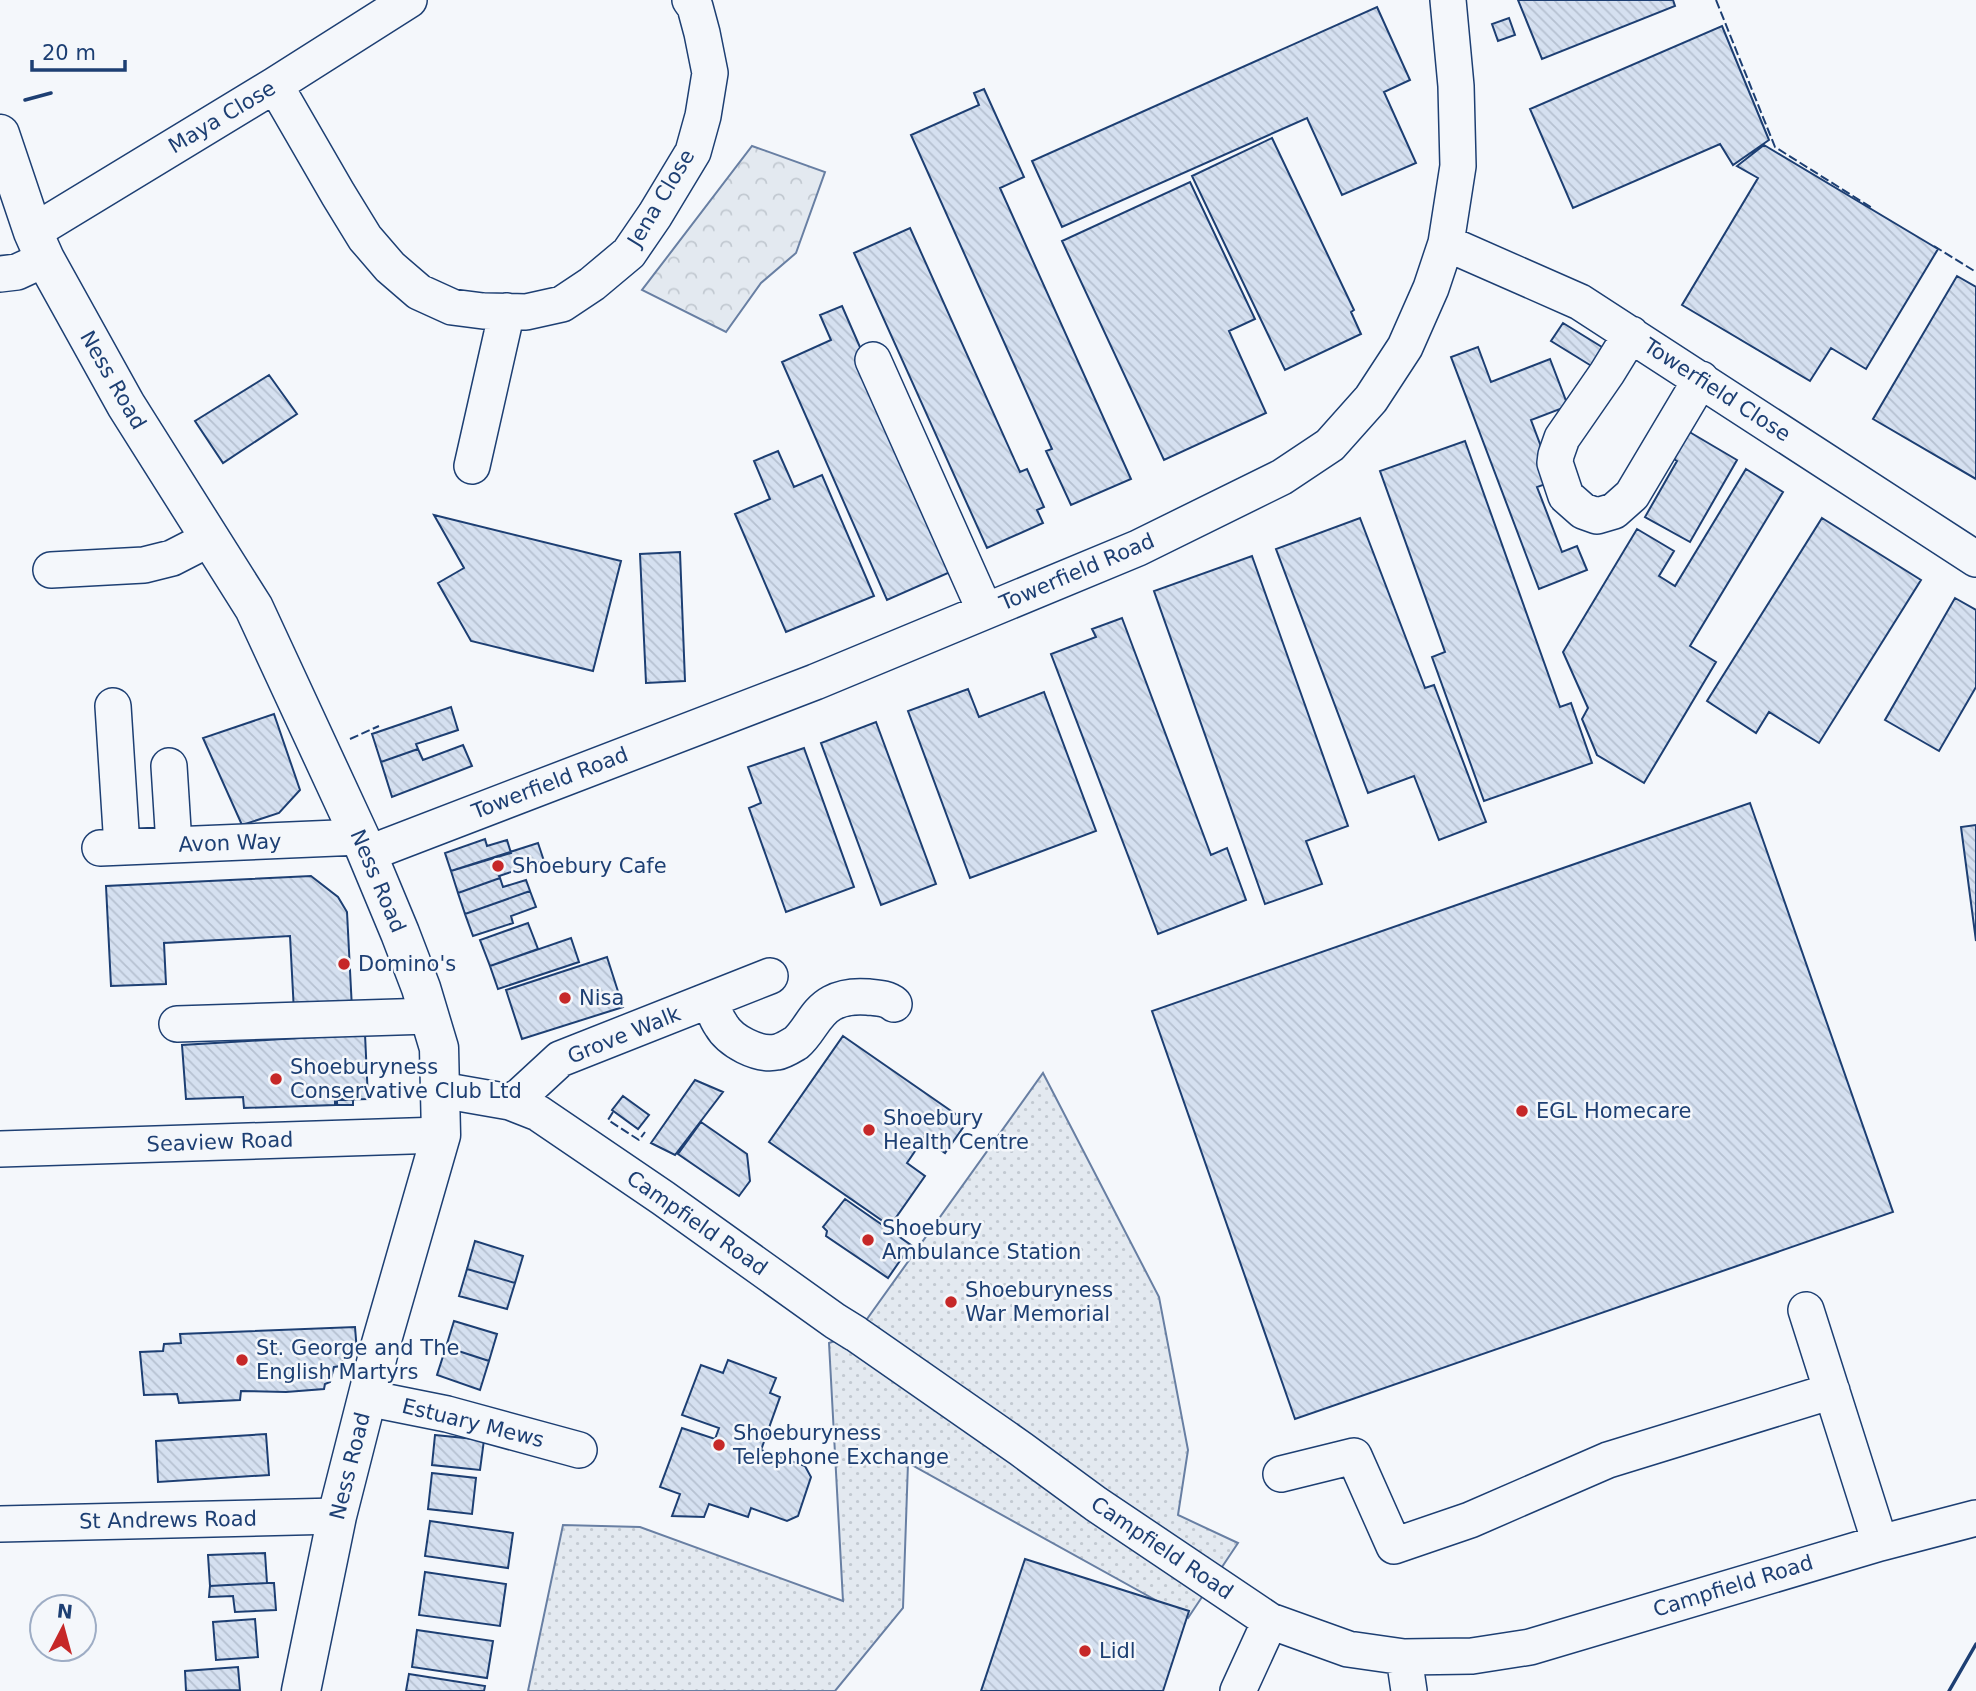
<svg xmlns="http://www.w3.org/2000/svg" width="1976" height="1691" viewBox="0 0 1976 1691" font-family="'DejaVu Sans',sans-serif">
  <defs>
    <pattern id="grass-dots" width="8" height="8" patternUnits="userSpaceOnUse" patternTransform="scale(1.75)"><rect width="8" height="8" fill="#e3e9f0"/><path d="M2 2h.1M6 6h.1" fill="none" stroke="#c2c9d1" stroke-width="1.8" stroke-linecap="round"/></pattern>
    <pattern id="forest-crowns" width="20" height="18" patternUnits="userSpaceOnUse" patternTransform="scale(1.75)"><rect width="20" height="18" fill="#e3e9f0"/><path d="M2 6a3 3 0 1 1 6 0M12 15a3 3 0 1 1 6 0" fill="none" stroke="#c2c9d1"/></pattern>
    <pattern id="building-back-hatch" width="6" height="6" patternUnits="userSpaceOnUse" patternTransform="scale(1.75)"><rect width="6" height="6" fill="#d5e0f0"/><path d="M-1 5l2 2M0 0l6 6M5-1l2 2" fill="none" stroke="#b6c1d1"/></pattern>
  </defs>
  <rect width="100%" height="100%" fill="#f4f7fb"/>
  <!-- grass -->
  <path fill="url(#grass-dots)" stroke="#687fa3" stroke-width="2" d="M1043,1073L1159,1297L1188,1450L1178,1515L1238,1543L1188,1618L908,1463L903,1608L835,1691H528L563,1525L640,1527L843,1601L829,1343L857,1333Z"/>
  <!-- forest -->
  <path fill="url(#forest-crowns)" stroke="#687fa3" stroke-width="2" d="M752,146L825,172L796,253L761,283L726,332L642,290Z"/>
  <!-- building -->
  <path fill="url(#building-back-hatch)" stroke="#1d3f73" stroke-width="2" d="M1518,0H1673L1675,6L1542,59Z
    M1377,7L1410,80L1384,92L1416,163L1342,195L1307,118L1062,227L1032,161Z
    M1509,18L1515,35L1498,41L1492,24Z
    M1722,26L1769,140L1733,165L1720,144L1573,208L1530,109Z
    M984,89L1024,177L1000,188L1131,479L1071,505L1046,451L1052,449L911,135L979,105L974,93Z
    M1272,138L1354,310L1351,312L1361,334L1285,370L1192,176Z
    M1764,145L1938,249L1866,369L1831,348L1810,381L1682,305L1758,178L1737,166Z
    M1190,182L1255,319L1229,331L1266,413L1164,460L1062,241Z
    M910,228L1020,472L1027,469L1044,507L1037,510L1043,523L987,548L854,253Z
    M1957,276L1976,287V479L1873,419Z
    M842,306L957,569L887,600L782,362L831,340L820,315Z
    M1563,323L1610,352L1598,370L1551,341Z
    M1478,347L1491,382L1550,359L1568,406L1531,420L1554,481L1537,487L1562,552L1577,546L1587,570L1539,589L1451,357Z
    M269,375L297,414L223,463L195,421Z
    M1681,427L1737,460L1690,542L1645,517L1677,461L1666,454Z
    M1465,441L1560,707L1571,703L1592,763L1484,801L1432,657L1445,652L1380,471Z
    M778,451L794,487L822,475L874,596L786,632L735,514L770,499L754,461Z
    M1746,469L1783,492L1690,646L1716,662L1644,783L1597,755L1582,719L1588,708L1563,652L1637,529L1674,551L1659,576L1675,586Z
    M434,515L621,561L593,671L471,641L438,583L464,568Z
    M1360,518L1425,688L1434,685L1486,822L1439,840L1414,776L1368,793L1276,549Z
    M1822,518L1921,580L1819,743L1769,712L1756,733L1707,701Z
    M680,552L685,681L646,683L640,554Z
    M1252,556L1348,826L1306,841L1322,884L1265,904L1154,591Z
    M1955,598L1976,610V687L1939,751L1885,720Z
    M1122,618L1211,855L1227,848L1246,900L1158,934L1051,654L1096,637L1092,629Z
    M968,689L979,717L1044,692L1096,831L970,878L908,711Z
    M451,707L458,730L416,744L418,749L381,762L372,734Z
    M274,714L300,790L279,813L242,825L203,738Z
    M876,722L936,884L881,905L821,743Z
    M463,745L472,766L392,797L381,762L418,749L423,760Z
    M804,748L854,887L786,912L749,808L761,803L748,767Z
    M1750,803L1893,1212L1295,1419L1152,1011Z
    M1976,825V941L1961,827Z
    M485,839L487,846L507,840L511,853L451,871L445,853Z
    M538,843L544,861L499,876L500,878L458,893L451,871Z
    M311,876L338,897L347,912L352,1009L294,1012L290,936L164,943L166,984L111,986L106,886Z
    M500,878L503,887L526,880L530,891L465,914L458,893Z
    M530,891L536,907L511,916L513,923L473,936L465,914Z
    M528,923L538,949L490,966L480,940Z
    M571,938L579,962L498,989L490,966Z
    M607,957L623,1007L522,1039L506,990Z
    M365,1034L368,1099L335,1100V1105L244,1108L243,1097L186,1099L182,1045Z
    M843,1036L967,1122L945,1153L924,1138L907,1163L925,1176L890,1226L769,1142Z
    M695,1080L723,1092L675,1155L651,1143Z
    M623,1096L649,1115L638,1129L612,1110Z
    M337,1099H353V1105H337Z
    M701,1122L747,1154L750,1181L739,1196L678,1154Z
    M845,1199L911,1245L888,1278L826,1236L827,1231L823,1227Z
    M475,1241L523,1256L515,1283L467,1269Z
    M467,1269L515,1283L507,1309L459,1296Z
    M454,1321L497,1334L489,1361L446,1347Z
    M355,1327L357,1352L344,1354L342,1366L334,1367L330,1382L325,1384L324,1389L286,1392L241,1391L240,1400L179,1403L177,1394L144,1395L140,1352L163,1351L164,1344L181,1343L180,1334Z
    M446,1347L489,1361L480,1390L437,1375Z
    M728,1360L776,1378L770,1393L780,1397L761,1450L805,1466L811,1477L798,1516L787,1521L751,1508L748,1517L709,1504L704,1517L672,1516L680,1494L660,1487L682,1428L715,1439L719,1428L682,1415L701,1365L723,1373Z
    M266,1434L269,1475L158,1482L156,1441Z
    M435,1435L484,1440L480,1470L432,1465Z
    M432,1473L476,1478L472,1514L428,1509Z
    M430,1521L513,1533L508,1568L425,1556Z
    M265,1553L267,1583L210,1586L208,1555Z
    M1025,1559L1189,1611L1163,1691H981Z
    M425,1572L506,1584L500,1626L419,1615Z
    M267,1583H274L276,1610L235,1612L233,1596L209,1597L210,1586Z
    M255,1619L258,1657L216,1660L213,1622Z
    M417,1630L493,1641L487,1678L412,1667Z
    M238,1667L240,1690L186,1691L185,1671Z
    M409,1674L485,1686L484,1691H406Z"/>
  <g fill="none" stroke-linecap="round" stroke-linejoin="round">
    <defs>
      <path id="minor" d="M275,85L338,194L365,238L390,267L419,292L452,307L483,311L526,312L562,304L592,284L629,253L655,215L693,152L703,116L710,73L702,33L695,7L690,0
        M33,232L275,85L409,0
        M1446,243L1580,302L1976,559
        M0,274L17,272L45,259
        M1631,334L1607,373L1562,438L1556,455L1555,463L1566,496L1583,511L1597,516L1614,511L1632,495L1701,379
        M873,360L985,611
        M472,466L507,311
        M51,570L144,565L172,558L211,538
        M113,706L122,847
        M169,766L174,845
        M100,848L360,837
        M367,854L815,682L1138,548L1282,477L1330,445L1371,399L1405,347L1431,288L1446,243L1458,166L1456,86L1448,0
        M710,1000C713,1009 716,1018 721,1025C730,1041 758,1056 777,1052C783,1051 791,1046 796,1043C810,1031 815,1012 832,1003C843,997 856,996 868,997C877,998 887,998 894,1004
        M177,1024L429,1016
        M441,1090L510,1102L538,1113L663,1198L835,1321L856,1334L1021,1449L1096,1504L1270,1621L1348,1649L1404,1657L1472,1656L1530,1647L1880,1543L1976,1518
        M510,1102L521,1095L560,1059L770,976
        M0,1149L441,1135
        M1806,1310L1880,1543
        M367,1398L447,1414L579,1450
        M1281,1474L1354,1456L1394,1546L1470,1520L1608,1460L1832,1391
        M0,1524L337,1516
        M1404,1657L1409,1691
        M1238,1691L1270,1621"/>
      <path id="major" d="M0,134L33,232L45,259L126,405L254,608L360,837L400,933L421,988L439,1048L441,1135L380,1347L337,1516L301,1691"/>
    </defs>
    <!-- minor casing -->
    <use href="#minor" stroke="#1d3f73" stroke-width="38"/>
    <!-- major casing -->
    <use href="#major" stroke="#1d3f73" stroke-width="41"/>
    <!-- minor -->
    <use href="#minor" stroke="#f4f7fb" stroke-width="35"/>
    <!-- major -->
    <use href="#major" stroke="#f4f7fb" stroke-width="38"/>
    <!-- fence -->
    <path stroke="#1d3f73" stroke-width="2" stroke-dasharray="9 3.5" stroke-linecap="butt" d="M1716,0L1775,147L1872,208
      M1934,246L1976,272
      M350,739L379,726
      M613,1112L608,1120L639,1140L645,1132"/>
    <!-- wall -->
    <path stroke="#1d3f73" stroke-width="3.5" d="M25,100L51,93
      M1949,1691L1976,1644"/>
  </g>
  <!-- markers -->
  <g fill="#c62828" stroke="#f4f7fb" stroke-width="2.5">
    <circle cx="498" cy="866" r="7"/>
    <circle cx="344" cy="964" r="7"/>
    <circle cx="565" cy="998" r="7"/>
    <circle cx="276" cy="1079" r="7"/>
    <circle cx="1522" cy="1111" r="7"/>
    <circle cx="869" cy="1130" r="7"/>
    <circle cx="868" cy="1240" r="7"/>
    <circle cx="951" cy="1302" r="7"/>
    <circle cx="242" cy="1360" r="7"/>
    <circle cx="719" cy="1445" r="7"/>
    <circle cx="1085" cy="1651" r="7"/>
  </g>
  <g text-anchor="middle" stroke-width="5" stroke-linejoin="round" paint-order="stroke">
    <!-- street labels -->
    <g font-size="21" fill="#1d3f73" stroke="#f4f7fb">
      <text transform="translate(222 117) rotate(-31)" y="7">Maya Close</text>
      <text transform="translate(661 198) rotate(-59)" y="7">Jena Close</text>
      <text transform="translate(113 380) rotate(60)" y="7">Ness Road</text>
      <text transform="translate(1717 390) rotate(33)" y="7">Towerfield Close</text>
      <text transform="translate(1077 572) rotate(-23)" y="7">Towerfield Road</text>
      <text transform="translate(550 783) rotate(-21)" y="7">Towerfield Road</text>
      <text transform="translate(230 843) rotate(-2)" y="7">Avon Way</text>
      <text transform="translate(378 881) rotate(67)" y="7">Ness Road</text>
      <text transform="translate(624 1035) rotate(-22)" y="7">Grove Walk</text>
      <text transform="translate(220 1142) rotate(-2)" y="7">Seaview Road</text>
      <text transform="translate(697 1223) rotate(35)" y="7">Campfield Road</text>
      <text transform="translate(473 1423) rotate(14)" y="7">Estuary Mews</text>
      <text transform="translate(350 1466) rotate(-76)" y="7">Ness Road</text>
      <text transform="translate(168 1520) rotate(-1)" y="7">St Andrews Road</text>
      <text transform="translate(1162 1548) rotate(34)" y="7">Campfield Road</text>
      <text transform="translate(1733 1586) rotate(-17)" y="7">Campfield Road</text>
    </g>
    <!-- poi labels -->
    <g font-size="21" fill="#1d3f73" stroke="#f4f7fb" text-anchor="start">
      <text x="512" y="873">Shoebury Cafe</text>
      <text x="358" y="971">Domino's</text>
      <text x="579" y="1005">Nisa</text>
      <text x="290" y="1074">Shoeburyness<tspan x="290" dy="24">Conservative Club Ltd</tspan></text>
      <text x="1536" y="1118">EGL Homecare</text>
      <text x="883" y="1125">Shoebury<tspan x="883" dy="24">Health Centre</tspan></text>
      <text x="882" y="1235">Shoebury<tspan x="882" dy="24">Ambulance Station</tspan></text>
      <text x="965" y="1297">Shoeburyness<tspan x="965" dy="24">War Memorial</tspan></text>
      <text x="256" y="1355">St. George and The<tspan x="256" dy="24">English Martyrs</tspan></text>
      <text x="733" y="1440">Shoeburyness<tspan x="733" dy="24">Telephone Exchange</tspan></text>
      <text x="1099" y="1658">Lidl</text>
    </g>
  </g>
  <!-- north arrow -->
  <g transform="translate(63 1628) rotate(6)"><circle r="33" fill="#f4f7fb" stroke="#9eadc5" stroke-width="2"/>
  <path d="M0-5L12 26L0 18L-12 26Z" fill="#c62828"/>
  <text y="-10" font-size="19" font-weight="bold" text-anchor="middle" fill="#1d3f73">N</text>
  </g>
  <!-- scale -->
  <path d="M32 60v10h93v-10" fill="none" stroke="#1d3f73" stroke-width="3.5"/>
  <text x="42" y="60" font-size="21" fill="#1d3f73" stroke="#f4f7fb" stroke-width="5" paint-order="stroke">20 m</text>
</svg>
